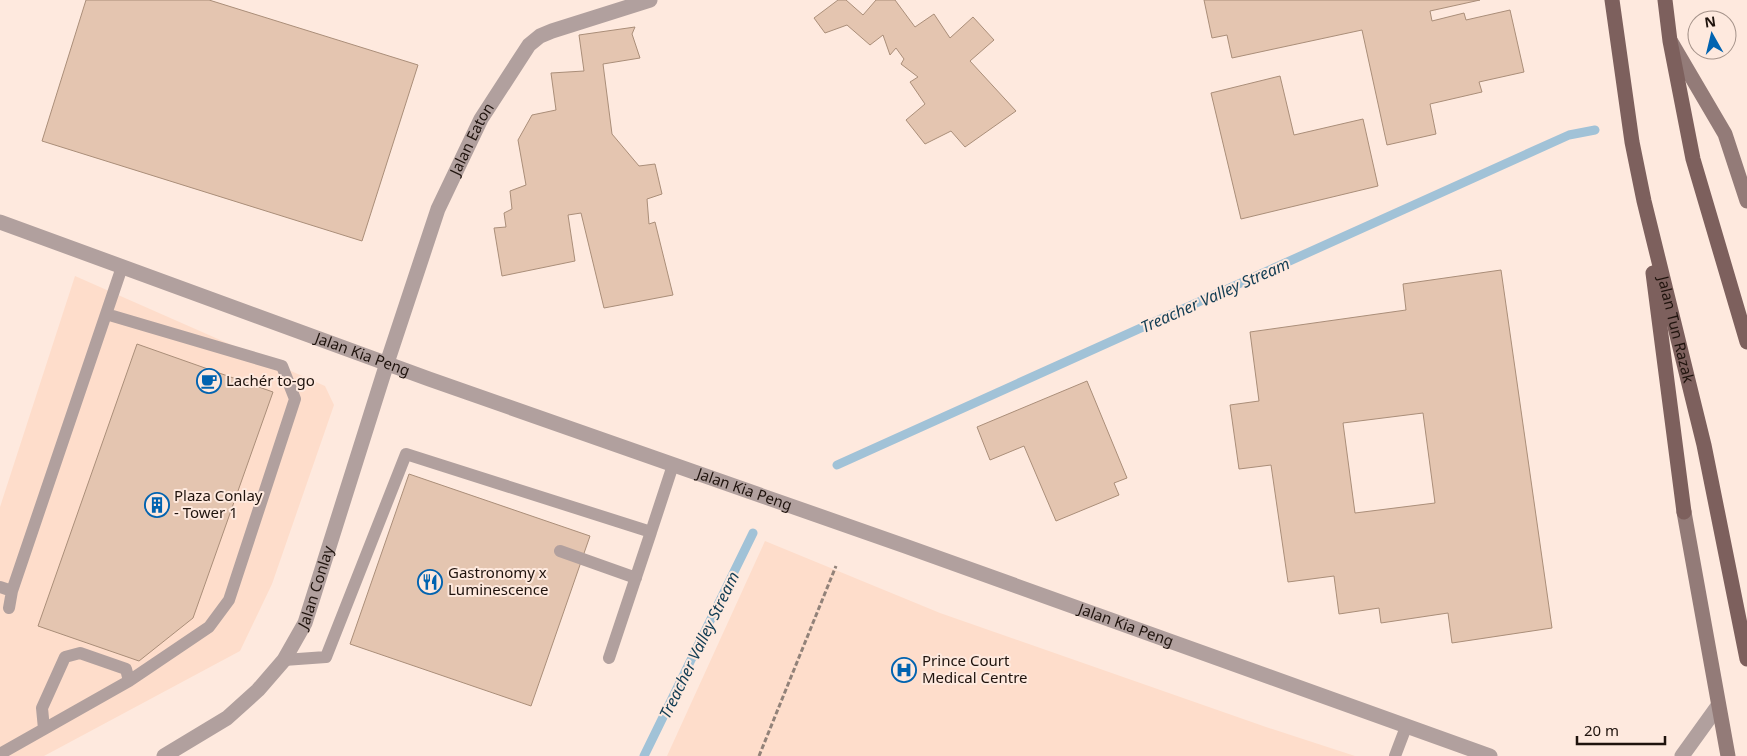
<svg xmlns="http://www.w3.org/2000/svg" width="1747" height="756" viewBox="0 0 1747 756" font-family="'Noto Sans',sans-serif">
  <rect width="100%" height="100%" fill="#fee9de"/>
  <!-- built -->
  <path fill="#feddcb" d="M75,276L325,386L334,405L272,584L240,651L44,756H0V507Z
    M765,541L940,613L1266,727L1355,756H667Z"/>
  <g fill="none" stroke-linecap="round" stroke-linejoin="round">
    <!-- stream -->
    <path stroke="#a1c2d7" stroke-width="9" d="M837,465L1569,135L1595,130
      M644,756L753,533"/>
  </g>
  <!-- building -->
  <path fill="#e4c5b0" stroke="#aa8e79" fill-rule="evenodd" d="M86,0H209L418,65L362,241L42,141Z
    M838,0H846L863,15L876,0H895L915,27L934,14L950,38L973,17L994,40L970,61L1016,111L965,147L951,131L925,144L906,120L925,104L910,82L918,77L901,64L904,59L896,48L890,55L883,35L870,45L847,25L825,33L814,18Z
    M1204,0H1480L1430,11L1432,21L1464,13L1466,20L1510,10L1524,72L1479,82L1482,92L1430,104L1436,134L1387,145L1362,30L1232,58L1227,35L1212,38Z
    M635,27L632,34L640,58L603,64L612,134L639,166L655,164L662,194L647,199L649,224L655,222L673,295L604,308L581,213L568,215L575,261L502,276L494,228L506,227L504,213L512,209L510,191L526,185L518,140L532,115L556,110L551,73L584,71L579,35Z
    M1280,76L1294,135L1363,119L1378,186L1241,219L1211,93Z
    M1501,270L1552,628L1452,643L1448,613L1381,623L1379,608L1339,614L1334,576L1288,582L1271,465L1239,469L1230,405L1259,401L1250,332L1406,310L1403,284ZM1423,413L1435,503L1355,513L1343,423Z
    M137,344L273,392L193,618L139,661L38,626Z
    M1087,381L1127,478L1114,483L1119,495L1056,521L1024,446L990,460L977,427Z
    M409,474L590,536L531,706L350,644Z"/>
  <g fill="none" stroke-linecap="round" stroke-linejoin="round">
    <!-- path -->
    <path stroke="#928279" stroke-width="3" stroke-dasharray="5 2.5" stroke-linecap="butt" d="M759,756L836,566"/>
    <!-- service -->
    <path stroke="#b1a09e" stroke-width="12" d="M560,551L636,578
      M0,587L12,591L122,267
      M9,608L12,591
      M609,658L651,532
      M284,660L326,657L406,454L651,532L673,465
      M44,729L42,708L65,657L80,653L126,669L129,681
      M0,754L129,681L209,627L229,600L295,399L282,366L106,314
      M1395,756L1406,727"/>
    <!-- minor -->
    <path stroke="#b1a09e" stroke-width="15" id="s1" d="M387,363L438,209L481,119L529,45L540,36L552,31L650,0"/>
    <!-- tertiary -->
    <g stroke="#b1a09e" stroke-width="15">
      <path id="s2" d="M0,222L429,379L905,546L1490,756"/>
      <path id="s3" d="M164,756L227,718L258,690L284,660L305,623L387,363"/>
      <path d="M1682,756L1718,706"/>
    </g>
    <!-- secondary -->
    <path stroke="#937b78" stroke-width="15" d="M1671,42L1725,134L1747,201
      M1684,512L1728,756"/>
    <!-- primary -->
    <g stroke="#7d605d" stroke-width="15">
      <path id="s4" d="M1612,0L1632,142L1644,201L1704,445L1747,659"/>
      <path d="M1665,0L1670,41L1693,159L1747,342"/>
      <path d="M1653,273L1684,512"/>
    </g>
  </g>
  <!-- icons -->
  <defs>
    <symbol id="cafe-ring" viewBox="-11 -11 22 22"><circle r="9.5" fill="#fee9de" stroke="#0163b0" stroke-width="1.5"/><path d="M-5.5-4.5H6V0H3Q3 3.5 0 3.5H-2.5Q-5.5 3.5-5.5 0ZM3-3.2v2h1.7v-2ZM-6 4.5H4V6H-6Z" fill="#0163b0"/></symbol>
    <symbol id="building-ring" viewBox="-11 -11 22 22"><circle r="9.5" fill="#fee9de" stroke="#0163b0" stroke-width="1.5"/><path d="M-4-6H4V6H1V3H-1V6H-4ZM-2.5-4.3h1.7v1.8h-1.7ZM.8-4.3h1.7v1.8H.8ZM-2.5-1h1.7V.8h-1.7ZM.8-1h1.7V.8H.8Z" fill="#0163b0"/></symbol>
    <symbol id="restaurant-ring" viewBox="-11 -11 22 22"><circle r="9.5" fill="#fee9de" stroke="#0163b0" stroke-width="1.5"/><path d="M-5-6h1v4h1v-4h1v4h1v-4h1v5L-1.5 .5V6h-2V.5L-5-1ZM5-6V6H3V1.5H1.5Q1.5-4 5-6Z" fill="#0163b0"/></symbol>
    <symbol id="hospital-ring" viewBox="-11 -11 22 22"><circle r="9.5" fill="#fee9de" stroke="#0163b0" stroke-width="1.5"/><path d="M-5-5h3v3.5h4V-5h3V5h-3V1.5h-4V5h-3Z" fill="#0163b0"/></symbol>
  </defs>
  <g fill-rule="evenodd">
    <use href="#cafe-ring" x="195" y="367" width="28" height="28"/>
    <use href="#building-ring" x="143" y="491" width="28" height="28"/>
    <use href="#restaurant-ring" x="416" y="568" width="28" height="28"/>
    <use href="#hospital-ring" x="890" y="656" width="28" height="28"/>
  </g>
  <g text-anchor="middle" stroke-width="4" stroke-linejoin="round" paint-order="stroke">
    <!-- street labels -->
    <g font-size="15" fill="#1f130d" stroke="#fee9de">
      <text dy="5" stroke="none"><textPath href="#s1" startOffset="240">Jalan Eaton</textPath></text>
      <text dy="5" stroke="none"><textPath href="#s4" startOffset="336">Jalan Tun Razak</textPath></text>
      <text dy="5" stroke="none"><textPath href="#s2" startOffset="386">Jalan Kia Peng</textPath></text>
      <text dy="5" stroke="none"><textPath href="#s2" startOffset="791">Jalan Kia Peng</textPath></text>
      <text dy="5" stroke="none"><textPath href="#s3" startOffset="235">Jalan Conlay</textPath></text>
      <text dy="5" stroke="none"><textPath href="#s2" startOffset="1196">Jalan Kia Peng</textPath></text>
    </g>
    <!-- poi labels -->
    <g font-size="15" fill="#1f130d" stroke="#fee9de" text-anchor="start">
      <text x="226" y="386">Lachér to-go</text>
      <text x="174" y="501">Plaza Conlay<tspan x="174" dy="17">- Tower 1</tspan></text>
      <text x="448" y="578">Gastronomy x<tspan x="448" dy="17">Luminescence</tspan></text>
      <text x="922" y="666">Prince Court<tspan x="922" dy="17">Medical Centre</tspan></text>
    </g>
    <!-- water labels -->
    <g font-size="16" font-style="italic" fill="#113c53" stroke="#fee9de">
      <text transform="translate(1215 295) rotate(-24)" y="6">Treacher Valley Stream</text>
      <text transform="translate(699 645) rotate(-64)" y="6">Treacher Valley Stream</text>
    </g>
  </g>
  <!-- north arrow -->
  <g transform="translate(1712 35) rotate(352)"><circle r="24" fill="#fee9de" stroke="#a5938a"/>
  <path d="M0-4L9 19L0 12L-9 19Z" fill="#0163b0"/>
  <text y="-8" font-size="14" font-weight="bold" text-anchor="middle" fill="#1f130d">N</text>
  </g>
  <!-- scale -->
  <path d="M1577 736v8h88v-8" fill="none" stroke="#1f130d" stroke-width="2.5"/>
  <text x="1584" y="736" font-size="15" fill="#1f130d" stroke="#fee9de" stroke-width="4" paint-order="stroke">20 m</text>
</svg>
